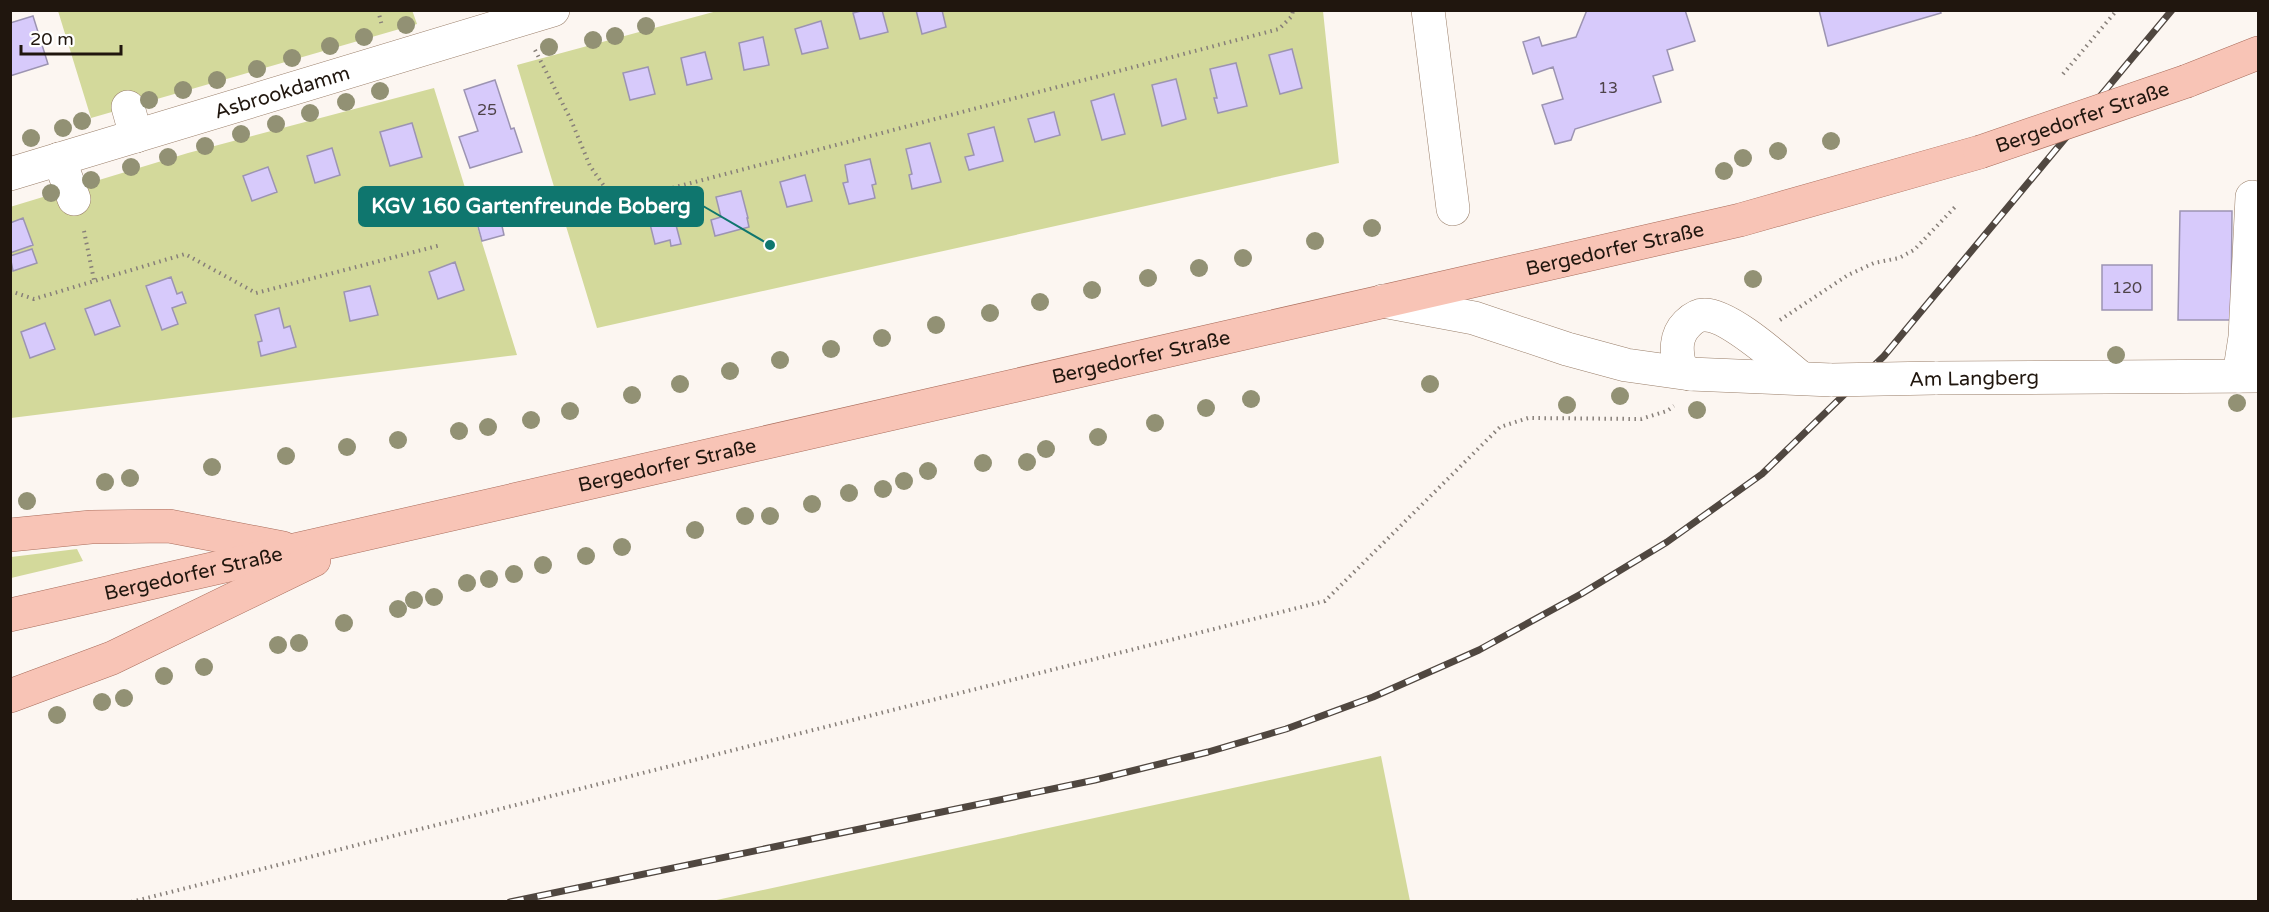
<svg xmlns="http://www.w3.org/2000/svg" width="2269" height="912" viewBox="0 0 2269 912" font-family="'Varela Round',sans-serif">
  <rect width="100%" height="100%" fill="#fcf6f1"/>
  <!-- green -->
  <path fill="#d3d99b" d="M412,10L417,24L91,118L58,11Z
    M717,11H1323L1339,163L597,328L517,65Z
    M434,88L517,355L11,418L10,207L188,153Z
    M77,549L83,561L11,578V557Z
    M1381,756L1410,901H712Z"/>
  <!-- building -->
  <path fill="#d7cafb" stroke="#9c94b2" stroke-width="1.5" d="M865,10H882L888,32L860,39L853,13Z
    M916,10H942L946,27L922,34Z
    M1685,10L1695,41L1667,50L1673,70L1653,76L1661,102L1575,129L1571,140L1555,144L1542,105L1563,99L1553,67L1533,74L1523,42L1539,37L1542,46L1576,37L1587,10Z
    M1819,10H1940L1941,13L1828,46Z
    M33,16L48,64L10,76V23Z
    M821,21L828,48L802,54L795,29Z
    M763,37L769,65L744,70L739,43Z
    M1292,49L1302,88L1280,94L1269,55Z
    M705,52L712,79L687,85L681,58Z
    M1236,63L1247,106L1218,113L1214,98H1217L1210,69Z
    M648,67L655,94L630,100L623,73Z
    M1176,79L1186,119L1162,126L1152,85Z
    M495,80L511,129L514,128L522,152L470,168L459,137L478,131L464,90Z
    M1114,94L1125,134L1102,140L1091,101Z
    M1054,112L1060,135L1035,142L1028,119Z
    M412,123L422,157L390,166L380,132Z
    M994,127L1003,161L969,170L965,157L974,155L968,134Z
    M930,143L941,182L912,189L909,175L912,174L906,149Z
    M332,148L340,175L315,183L307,156Z
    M870,159L876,184L872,185L875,198L849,204L843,183L848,182L845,165Z
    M268,167L277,192L252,201L243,176Z
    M805,175L812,201L787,207L780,182Z
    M741,191L748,218H747L749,227L715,236L711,220L721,217L716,197Z
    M672,210L681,244L671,246L670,240L655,244L648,216Z
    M2180,211H2232L2231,320H2178Z
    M500,217L504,235L482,241L477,223Z
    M23,218L33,245L10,253V223Z
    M32,249L37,263L13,271L10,256Z
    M455,262L464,290L438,299L429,272Z
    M2102,265H2152V310H2102Z
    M171,277L177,294L182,292L186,303L172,308L178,324L162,330L146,286Z
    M370,286L378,315L350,321L344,292Z
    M110,300L120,326L95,335L85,309Z
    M279,308L284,328L290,326L296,347L261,356L258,342L262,341L255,315Z
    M45,323L55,349L30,358L21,332Z"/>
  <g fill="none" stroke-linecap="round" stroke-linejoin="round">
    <defs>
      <g id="minor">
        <path d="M1428,10L1453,209"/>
        <path d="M128,107L136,136"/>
        <path d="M59,159L74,199"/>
        <path id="s1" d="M10,174L553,10"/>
        <path d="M1383,301L1474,318L1567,349L1626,365L1690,374L1832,380"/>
        <path d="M1690,374L1680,367C1676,351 1675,336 1687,324C1692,319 1697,315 1704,315C1729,314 1781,362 1801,378"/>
        <path d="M2239,376L2245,337L2252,197"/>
        <path d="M1935,378L2258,376"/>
      </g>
      <g id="major">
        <path d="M2187,81L2258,53"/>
        <path d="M10,535L91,527L169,526L283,548"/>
        <path id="s2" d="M10,615L1740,220L1980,152"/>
        <path d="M10,696L112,658L314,560"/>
      </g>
    </defs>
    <!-- minor casing -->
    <use href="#minor" stroke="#997e69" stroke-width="34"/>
    <!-- major casing -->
    <use href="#major" stroke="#a96d5c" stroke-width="34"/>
    <!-- path -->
    <path stroke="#877f79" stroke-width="4" stroke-dasharray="1.5 4.5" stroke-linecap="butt" d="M378,10L382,26
      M535,50L571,120L590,166L609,193L626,200L1279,29L1292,16L1293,10
      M2063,74L2117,10
      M84,231L94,280
      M10,291L34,299L185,254L256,293L441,245
      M1780,320L1848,275L1874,263L1899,258L1914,250L1955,207
      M131,902L1325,601L1500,427L1528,418L1641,419L1667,411L1674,406"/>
    <!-- minor -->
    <use href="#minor" stroke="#fff" stroke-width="33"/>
    <!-- major -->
    <use href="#major" stroke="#f8c4b6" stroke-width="33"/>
    <defs>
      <path id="rail" d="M510,902L1095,780L1208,752L1286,729L1373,697L1479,650L1581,594L1667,542L1762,474L1884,356L2172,10"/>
    </defs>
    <!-- rail casing -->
    <use href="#rail" stroke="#504740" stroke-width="7"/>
    <!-- rail -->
    <use href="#rail" stroke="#fff" stroke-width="4.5" stroke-dasharray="14" stroke-linecap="butt"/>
    <defs>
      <path id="minor-bridge" d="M1832,380L1935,378"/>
      <g id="major-bridge">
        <path id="s3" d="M1980,152L2187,81"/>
      </g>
    </defs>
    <!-- minor-bridge casing -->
    <use href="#minor-bridge" stroke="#997e69" stroke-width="34" stroke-linecap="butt"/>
    <!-- major-bridge casing -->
    <use href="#major-bridge" stroke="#a96d5c" stroke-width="34" stroke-linecap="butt"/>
    <!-- minor-bridge -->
    <use href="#minor-bridge" stroke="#fff" stroke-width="33"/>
    <!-- major-bridge -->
    <use href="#major-bridge" stroke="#f8c4b6" stroke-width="33"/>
  </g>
  <!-- trees -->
  <g fill="#929174">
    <circle cx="406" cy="25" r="9"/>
    <circle cx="646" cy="26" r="9"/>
    <circle cx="615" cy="36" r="9"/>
    <circle cx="364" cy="37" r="9"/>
    <circle cx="593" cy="40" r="9"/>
    <circle cx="330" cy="46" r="9"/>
    <circle cx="549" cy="47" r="9"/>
    <circle cx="292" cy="58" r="9"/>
    <circle cx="257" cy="69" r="9"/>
    <circle cx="217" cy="80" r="9"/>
    <circle cx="183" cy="90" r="9"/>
    <circle cx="380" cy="91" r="9"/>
    <circle cx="149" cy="100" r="9"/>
    <circle cx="346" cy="102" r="9"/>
    <circle cx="310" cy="113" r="9"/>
    <circle cx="82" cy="121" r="9"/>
    <circle cx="276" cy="124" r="9"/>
    <circle cx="63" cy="128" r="9"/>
    <circle cx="241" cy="134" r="9"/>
    <circle cx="31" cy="138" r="9"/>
    <circle cx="1831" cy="141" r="9"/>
    <circle cx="205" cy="146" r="9"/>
    <circle cx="1778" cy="151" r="9"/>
    <circle cx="168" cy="157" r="9"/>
    <circle cx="1743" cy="158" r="9"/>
    <circle cx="131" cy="167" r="9"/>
    <circle cx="1724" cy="171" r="9"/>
    <circle cx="91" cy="180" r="9"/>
    <circle cx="51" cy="193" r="9"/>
    <circle cx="1372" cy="228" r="9"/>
    <circle cx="1315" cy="241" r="9"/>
    <circle cx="1243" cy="258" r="9"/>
    <circle cx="1199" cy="268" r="9"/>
    <circle cx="1148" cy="278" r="9"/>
    <circle cx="1753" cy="279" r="9"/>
    <circle cx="1092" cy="290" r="9"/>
    <circle cx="1040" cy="302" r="9"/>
    <circle cx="990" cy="313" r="9"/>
    <circle cx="936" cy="325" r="9"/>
    <circle cx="882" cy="338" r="9"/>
    <circle cx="831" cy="349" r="9"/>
    <circle cx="2116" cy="355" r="9"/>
    <circle cx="780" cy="360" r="9"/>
    <circle cx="730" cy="371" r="9"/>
    <circle cx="680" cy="384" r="9"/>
    <circle cx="1430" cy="384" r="9"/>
    <circle cx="632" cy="395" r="9"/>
    <circle cx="1620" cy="396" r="9"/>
    <circle cx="1251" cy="399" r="9"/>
    <circle cx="2237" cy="403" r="9"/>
    <circle cx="1567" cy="405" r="9"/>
    <circle cx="1206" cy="408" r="9"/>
    <circle cx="1697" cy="410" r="9"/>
    <circle cx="570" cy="411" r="9"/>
    <circle cx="531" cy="420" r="9"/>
    <circle cx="1155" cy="423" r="9"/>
    <circle cx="488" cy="427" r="9"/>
    <circle cx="459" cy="431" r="9"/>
    <circle cx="1098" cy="437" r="9"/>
    <circle cx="398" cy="440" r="9"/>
    <circle cx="347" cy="447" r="9"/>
    <circle cx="1046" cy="449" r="9"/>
    <circle cx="286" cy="456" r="9"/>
    <circle cx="1027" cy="462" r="9"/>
    <circle cx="983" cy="463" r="9"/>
    <circle cx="212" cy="467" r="9"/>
    <circle cx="928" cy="471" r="9"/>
    <circle cx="130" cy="478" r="9"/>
    <circle cx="904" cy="481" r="9"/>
    <circle cx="105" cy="482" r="9"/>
    <circle cx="883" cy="489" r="9"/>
    <circle cx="849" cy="493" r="9"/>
    <circle cx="27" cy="501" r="9"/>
    <circle cx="812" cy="504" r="9"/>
    <circle cx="745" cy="516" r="9"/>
    <circle cx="770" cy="516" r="9"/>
    <circle cx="695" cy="530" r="9"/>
    <circle cx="622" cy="547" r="9"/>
    <circle cx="586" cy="556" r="9"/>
    <circle cx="543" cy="565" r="9"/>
    <circle cx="514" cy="574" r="9"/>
    <circle cx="489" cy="579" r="9"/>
    <circle cx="467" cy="583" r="9"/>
    <circle cx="434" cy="597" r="9"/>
    <circle cx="414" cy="600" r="9"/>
    <circle cx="398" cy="609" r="9"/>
    <circle cx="344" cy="623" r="9"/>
    <circle cx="299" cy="643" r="9"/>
    <circle cx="278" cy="645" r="9"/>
    <circle cx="204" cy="667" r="9"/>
    <circle cx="164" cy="676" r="9"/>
    <circle cx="124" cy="698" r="9"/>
    <circle cx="102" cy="702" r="9"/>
    <circle cx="57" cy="715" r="9"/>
  </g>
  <g text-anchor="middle" stroke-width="4.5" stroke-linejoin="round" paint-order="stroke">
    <!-- number labels -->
    <g font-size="16" fill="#4e4349">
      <text x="1608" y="93">13</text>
      <text x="487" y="115">25</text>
      <text x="2127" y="293">120</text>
    </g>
    <!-- street labels -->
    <g font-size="20" fill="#20160e" stroke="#fff">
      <text dy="7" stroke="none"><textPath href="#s1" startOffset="284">Asbrookdamm</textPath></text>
      <text dy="7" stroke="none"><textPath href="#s3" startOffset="108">Bergedorfer Straße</textPath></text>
      <text dy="7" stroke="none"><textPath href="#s2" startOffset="1646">Bergedorfer Straße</textPath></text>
      <text dy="7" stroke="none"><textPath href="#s2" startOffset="1160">Bergedorfer Straße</textPath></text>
      <text transform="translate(1974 378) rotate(-1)" y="7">Am Langberg</text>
      <text dy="7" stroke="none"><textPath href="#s2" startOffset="674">Bergedorfer Straße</textPath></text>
      <text dy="7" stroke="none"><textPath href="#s2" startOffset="188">Bergedorfer Straße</textPath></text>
    </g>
  </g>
  <!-- callouts -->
  <path fill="none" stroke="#0f766e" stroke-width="2" d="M770 245L703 206"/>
  <circle fill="#0f766e" stroke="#fff" stroke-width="2" cx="770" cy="245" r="6"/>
  <rect fill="#0f766e" stroke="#0f766e" stroke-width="2" x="359" y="187" width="344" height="39" rx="6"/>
  <g font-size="21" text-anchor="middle" font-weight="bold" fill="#fff">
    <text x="531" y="213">KGV 160 Gartenfreunde Boberg</text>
  </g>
  <!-- border -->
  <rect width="2269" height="912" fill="none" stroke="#20160e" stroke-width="24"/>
  <!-- scale -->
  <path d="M21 45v9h100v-9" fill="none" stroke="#20160e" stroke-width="3"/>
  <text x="30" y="45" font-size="18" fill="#20160e" stroke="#ffffff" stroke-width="4.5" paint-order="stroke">20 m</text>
</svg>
